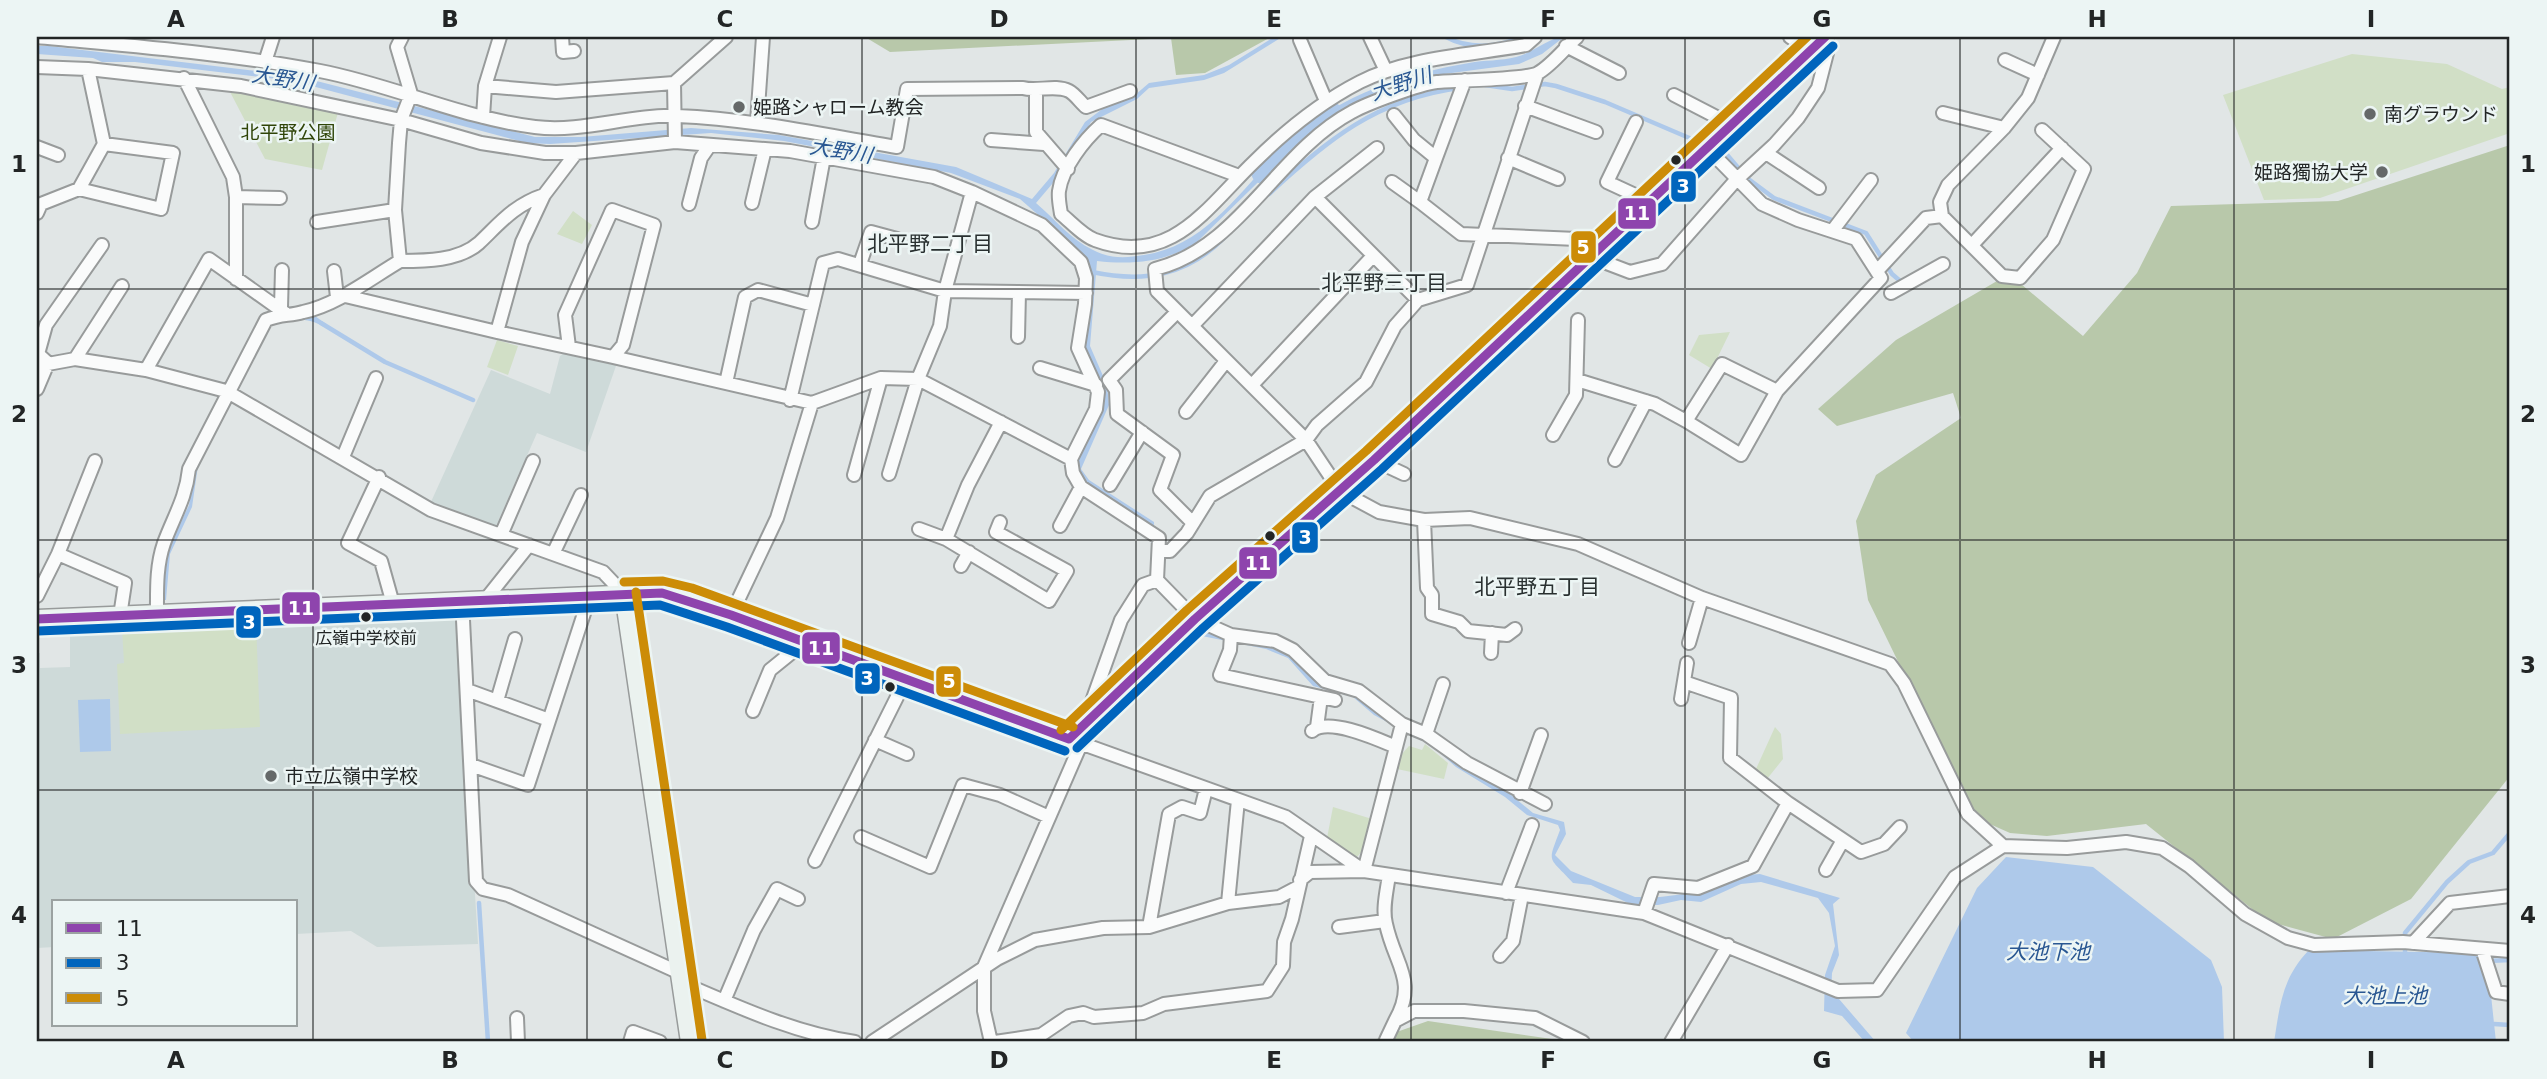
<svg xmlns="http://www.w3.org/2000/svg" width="2547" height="1079" viewBox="0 0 2547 1079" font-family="'DejaVu Sans','Noto Sans JP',sans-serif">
  <rect width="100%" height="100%" fill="#e1e6e6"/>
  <!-- built -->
  <path fill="#cedad9" d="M566,352L617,363L586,452L537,433L496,526L430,504L491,370L550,394L560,356Z
    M458,613L478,944L377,947L351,931L296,934V902H54V947L37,948V653H40V668L70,667V632Z"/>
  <!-- green -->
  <path fill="#d1dfc6" d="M2352,54L2447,64L2502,89L2510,87V133L2320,198L2264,200L2223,95Z
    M228,88L339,109L322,170L265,159Z
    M573,211L592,225L582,244L557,234Z
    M1730,332L1712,369L1689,355L1699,335Z
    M497,340L518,346L508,375L487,367Z
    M256,622L260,727L120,734L117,664L124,663L122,629Z
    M1775,727L1781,734L1783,759L1767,779L1756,769Z
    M1425,744L1448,763L1444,779L1397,769L1400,756L1409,746L1422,750Z
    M1333,807L1372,819L1365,848L1357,857L1327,838Z"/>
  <!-- forest -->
  <path fill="#b8c8aa" d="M865,37H1271L1205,73L1176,75L1171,38L890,52Z
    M2510,145V776L2411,899L2333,939L2267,921L2146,824L2047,836L2010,833L1974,817L1868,600L1856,521L1876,475L1961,418L1953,393L1837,426L1818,409L1896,340L2009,274L2083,336L2137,273L2171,206L2338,201Z
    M1428,1021L1552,1039L1556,1042H1368Z"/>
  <!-- water -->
  <path fill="#aec9ea" d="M1274,37H1282L1224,73L1204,80L1149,88L1137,99L1091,122L1064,170L1036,203C1055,219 1070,239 1093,250C1110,259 1126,258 1144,255C1218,244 1252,168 1307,126C1355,90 1410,73 1469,63C1484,60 1501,61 1516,57C1533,53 1549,37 1564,37L1542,54L1519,64L1429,76L1358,102L1302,139L1196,243C1166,262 1133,265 1097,261L1090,346L1107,385L1109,405L1081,469L1089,480L1154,522L1155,576L1186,615L1277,645L1505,790L1533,813L1564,822L1566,834L1555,855L1571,871L1635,897H1660L1700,892L1746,875L1760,874L1840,898L1833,904L1839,955L1832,973L1831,996L1839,999L1876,1042H1865L1842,1016L1824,1011L1825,975L1835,946L1829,913L1818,898L1761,882L1741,884L1701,902L1681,900L1658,905H1632L1591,885L1573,883C1548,855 1547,865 1560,830L1558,825L1527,815L1505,797L1456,767L1432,746L1374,715L1353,697L1313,686L1288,658L1266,649L1202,636L1153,586L1151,537L1087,487L1076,465L1099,415L1083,348L1089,268L1083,254L1020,199L951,173L784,141L711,133L550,144L527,143L293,81L135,62H102L93,58L37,54V46H49L297,76L535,137H581L691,128L779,135L956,167L1032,199L1054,173L1085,122L1105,107L1135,95L1149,83L1204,75L1229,65Z
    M488,238L432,265L400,267L315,316L326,324L324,327C307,316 285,318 267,327L199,459L192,507L170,554L166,600H162L166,553L189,505L197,458L265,324L287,318L400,264L432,262Z
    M110,699L111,751L80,752L78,700Z
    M2006,857L2093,867L2211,960L2222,987L2224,1042H1914L1906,1033L1977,888Z
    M2309,950L2479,953L2491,995L2496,1042H2274C2280,1005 2282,978 2309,950Z"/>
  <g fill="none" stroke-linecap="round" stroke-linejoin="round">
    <!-- stream -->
    <path stroke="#aec9ea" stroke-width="4.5" d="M1446,37C1468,49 1497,48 1520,37
      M1485,85L1512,89L1545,84L1556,86L1605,102L1694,140
      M1723,150L1740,170
      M1747,178L1774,198L1866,233L1892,274L1899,280
      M1269,194C1327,140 1377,99 1459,88
      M1092,272C1144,283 1187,276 1225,237
      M321,323L385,362L473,400
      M479,903L488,1042
      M2405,952V933L2447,882L2469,862L2493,853L2510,833
      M2487,961L2510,960
      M2494,1024L2510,1025"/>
    <!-- river -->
    <path stroke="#aec9ea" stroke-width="24" d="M1263,172L1295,135L1329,112"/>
    <defs>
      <path id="street" d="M37,37C131,46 227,53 320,71C393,85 461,118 535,127C583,133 630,114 677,116C752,119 824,135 897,147L907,89L1023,88C1037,92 1055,84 1069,91C1075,94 1081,103 1086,107L1130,91
        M562,37L563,52L574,51
        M1370,37L1386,71
        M1577,37C1565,48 1552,65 1538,73C1525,80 1456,80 1437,82C1420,84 1368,103 1352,112C1277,152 1240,248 1155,269L1157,291L1306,440L1340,491L1379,512L1424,520L1470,518L1578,544L1702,598L1890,664L1904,683L1968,814L2003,846
        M1300,40L1326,101
        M1566,46L1619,73
        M2005,60L2038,75
        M265,62L273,37
        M37,67L88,69L241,86L401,120L481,143L545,153H576L675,142L790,151L934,177L972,192L1042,225L1081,262L1086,278L1085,304L1078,348L1098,392L1096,409L1071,459L1073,473L1081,487L1159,538L1157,580L1195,619L1231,635L1275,641L1293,650L1325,681L1359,691L1402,724L1426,734L1467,763L1545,804
        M184,78L233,177L236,197V279
        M674,83L675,142
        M485,86L556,92L674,83L726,37
        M1036,92V132L1068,169
        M1674,95L1732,125
        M1525,106L1596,132
        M1943,113L2004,128
        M1394,115L1414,140L1436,158L1420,202L1461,234L1577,239L1600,246
        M483,117L485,86L500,37
        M757,122L763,37
        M1636,122L1607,182L1648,201
        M2042,130L2084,169L2053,240L2020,278L2002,276L1942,216L1940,202L1948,185L2004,128L2028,98L2054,37
        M991,140L1044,144
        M37,147L58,155
        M1706,147L1762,204L1798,220L1856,239L1881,278L1777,391L1741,455L1686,421L1722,364L1777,391
        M1766,153L1819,188
        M1436,158L1465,80
        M1508,158L1558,179
        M1239,176L1101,125C1084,140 1062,168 1059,191C1058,198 1060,207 1061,214C1071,222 1083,236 1095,240C1171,268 1207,207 1254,162C1285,131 1321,102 1360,82C1409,57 1472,55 1526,45L1535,37
        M1392,182L1420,202
        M79,189L161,209L173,153L104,144
        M236,197L280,198
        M1315,197L1377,148
        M752,203L765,149
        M689,204L701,158L710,145
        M37,213L41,204L79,189L104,144L88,69
        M317,222L395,210
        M812,222L824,157
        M1833,230L1871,180
        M1972,245L2062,148
        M1588,256L1630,272L1662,264L1736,180L1774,145L1798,118L1818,88L1827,53L1810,50L1790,37
        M400,261C425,261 459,261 479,243C500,223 514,205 544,195
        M860,264L871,232L897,239
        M334,271L337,297
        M1877,271L1926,218L1942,216
        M1891,293L1943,264
        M341,295L497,332L522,242L544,195L576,153
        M281,307L282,270
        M1177,312L1109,380L1116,390L1117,414L1173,455L1160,490L1193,523
        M1192,326L1315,197L1418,300
        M497,332L613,357L623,345L654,225L612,210L565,315L569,347
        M1018,337L1019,292
        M613,357L812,403L881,378L918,379L1071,459
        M75,359L122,286
        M37,366L75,359L146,370L226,391L431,510L603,572L624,594
        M1040,368L1096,385
        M146,370L209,259L285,313
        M1577,380L1655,404L1686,421
        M726,383L745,297L758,290L813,305
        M1252,385L1372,257
        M37,389L48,363L38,354L46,325L102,245
        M790,400L823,263L838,259L945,291L972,192
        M1186,412L1226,361
        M1553,435L1576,395L1578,320
        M343,457L376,378
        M1374,460L1404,474
        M1615,460L1646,401
        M889,474L918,379L940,326L945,291L1086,293
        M854,475L881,378
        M379,477L348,543L381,561L393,604
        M1110,485L1142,432
        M1424,520L1427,588L1432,595V614L1459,622L1468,631L1507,635L1515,629
        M1060,526L1081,487
        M919,529L946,539L1049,601L1067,571L996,532L1000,522
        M501,535L533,461
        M946,539L968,485L1001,422
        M1159,551H1170L1187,533L1210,496L1306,440L1317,425L1366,382L1395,326L1418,300L1467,285L1537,74
        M58,554L125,583L120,616
        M553,554L581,495
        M961,566L969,552
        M37,596L58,554L95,461
        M486,599L529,545
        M462,600L476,881L483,889L508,895L680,973
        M157,614C157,590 156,566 164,543C174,516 186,498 189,469L266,320C281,314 289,316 303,312C337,305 371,278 400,261L395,210L399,143L401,120L411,94L397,47L402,37
        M731,615L777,518L812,403
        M1231,635L1230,650L1220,675L1321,697L1317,727
        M1689,643L1702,598
        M1491,653L1492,633
        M1684,682L1731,698L1730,758L1788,803L1861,852L1884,844L1900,827
        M467,690L549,720
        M1321,697L1335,700
        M1681,699L1687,663
        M497,701L515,639
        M753,711L770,670L791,653L799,639
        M1085,721L1121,620L1143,585L1157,580
        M1312,731C1329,717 1377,739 1396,747
        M1426,734L1443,684
        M1069,739L1286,817L1364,871L1644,913L1838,991L1877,990L1955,877L2003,846L2067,848L2126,842L2162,848L2189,866L2245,914L2288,938L2314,945L2403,942L2510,951
        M875,740L907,754
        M471,765L528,785L590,595
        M1520,793L1541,735
        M861,837L930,867L963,785L1000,795L1049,817
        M815,861L906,679
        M1826,870L1843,840
        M1389,875C1387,890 1382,909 1386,924C1395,966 1418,980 1395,1021
        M1300,880L1310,872L1364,871L1402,724
        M1506,893L1532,825
        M1228,903L1238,800
        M1644,913L1654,884L1698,888L1753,866L1788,803
        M1149,927L1228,903L1279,897L1298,887
        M1339,927L1385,921
        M2413,943L2450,903L2510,896
        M2482,949L2496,992L2510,994
        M1500,956L1513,941L1522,895
        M680,982C736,1006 794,1033 855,1042
        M724,1001L754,930L777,889L798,899
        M517,1018L518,1042
        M1386,1040L1395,1021L1414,1011H1464L1535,1018L1583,1042
        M630,1042L633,1032L660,1042
        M872,1042L997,959L1035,940L1103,928L1149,927L1169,814L1182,807L1200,813L1206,789
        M991,1042L984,1011V967L1081,744
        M995,1042L1041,1035L1069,1016L1083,1013L1094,1017L1143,1013L1164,1004L1267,991L1283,966L1284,942L1292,919L1311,836
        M1671,1042L1728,945"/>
      <path id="secondary" d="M624,594L690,1042
        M37,619L662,593L731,615L1069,739L1195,619L1374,460L1825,37"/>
    </defs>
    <!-- street casing -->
    <use href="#street" stroke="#989b9b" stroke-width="16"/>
    <!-- secondary casing -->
    <use href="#secondary" stroke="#989b9b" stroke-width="21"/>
    <!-- street -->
    <use href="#street" stroke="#fafbfb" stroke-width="12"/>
    <!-- secondary -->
    <use href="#secondary" stroke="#ebf2ef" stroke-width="18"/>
    <defs>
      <path id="bus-1" d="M37,619L662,593L731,615L1069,739
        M1069,739L1195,619L1374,460L1825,37"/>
      <path id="bus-2" d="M38,631L660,605L727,627L1065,751
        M1077,748L1203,628L1382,469L1833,46"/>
      <path id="bus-3" d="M624,582L663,581L692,588L1073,727
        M636,592L702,1040
        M1061,730L1187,610L1366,451L1807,37"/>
    </defs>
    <!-- bus-1 casing -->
    <use href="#bus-1" stroke="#ecf5f4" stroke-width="14"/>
    <!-- bus-2 casing -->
    <use href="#bus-2" stroke="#ecf5f4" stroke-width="14"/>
    <!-- bus-3 casing -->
    <use href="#bus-3" stroke="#ecf5f4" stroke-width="14"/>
    <!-- bus-1 -->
    <use href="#bus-1" stroke="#8e44ad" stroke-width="9"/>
    <!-- bus-2 -->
    <use href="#bus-2" stroke="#0065bd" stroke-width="9"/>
    <!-- bus-3 -->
    <use href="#bus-3" stroke="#cc8c07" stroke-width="9"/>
  </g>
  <!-- grid -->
  <path fill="none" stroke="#222525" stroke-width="2" stroke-opacity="0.55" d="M313,37V1042M587,37V1042M862,37V1042M1136,37V1042M1411,37V1042M1685,37V1042M1960,37V1042M2234,37V1042M37,289H2510M37,540H2510M37,790H2510"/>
  <!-- markers -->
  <g fill="#656969" stroke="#ecf5f4" stroke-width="2.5">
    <circle cx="739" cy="107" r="7"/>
    <circle cx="2370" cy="114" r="7"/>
    <circle cx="2382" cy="172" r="7"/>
    <circle cx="271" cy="776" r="7"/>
  </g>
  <g fill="#222525" stroke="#ecf5f4" stroke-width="2.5">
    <circle cx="1676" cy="160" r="6"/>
    <circle cx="1270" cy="536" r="6"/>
    <circle cx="366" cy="617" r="6"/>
    <circle cx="890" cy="687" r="6"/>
  </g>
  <g text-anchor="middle" stroke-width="5" stroke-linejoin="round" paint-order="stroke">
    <!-- bus labels -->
    <g font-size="17" fill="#222525" stroke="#ecf5f4">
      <text x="366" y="644">広嶺中学校前</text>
    </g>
    <!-- poi labels -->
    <g font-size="19" fill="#222525" stroke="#ecf5f4" text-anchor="start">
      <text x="753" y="114">姫路シャローム教会</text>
      <text x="2384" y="121">南グラウンド</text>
      <text x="2368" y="179" text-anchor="end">姫路獨協大学</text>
      <text x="285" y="783">市立広嶺中学校</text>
    </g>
    <!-- park labels -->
    <g font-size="19" fill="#2f4407" stroke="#ecf5f4">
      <text x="288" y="139">北平野公園</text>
    </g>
    <!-- water labels -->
    <g font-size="21" font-style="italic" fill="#295792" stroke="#ecf5f4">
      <text transform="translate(283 79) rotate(9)" y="7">大野川</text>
      <text transform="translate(1401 84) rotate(-18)" y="7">大野川</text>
      <text transform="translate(841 151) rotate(9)" y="7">大野川</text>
      <text x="2048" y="959">大池下池</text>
      <text x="2385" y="1003">大池上池</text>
    </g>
    <!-- neighbourhood labels -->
    <g font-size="21" fill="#293030" stroke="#ecf5f4">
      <text x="930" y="251">北平野二丁目</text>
      <text x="1384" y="290">北平野三丁目</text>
      <text x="1537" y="594">北平野五丁目</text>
    </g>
  </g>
  <g stroke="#ecf5f4" stroke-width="2.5">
    <rect x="1670" y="170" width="27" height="33" rx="7" fill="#0065bd"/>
    <rect x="1617" y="197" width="40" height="33" rx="7" fill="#8e44ad"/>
    <rect x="1570" y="230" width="27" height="34" rx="7" fill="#cc8c07"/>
    <rect x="1291" y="521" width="28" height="33" rx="7" fill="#0065bd"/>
    <rect x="1238" y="546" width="40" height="34" rx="7" fill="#8e44ad"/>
    <rect x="281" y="591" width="40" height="34" rx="7" fill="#8e44ad"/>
    <rect x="235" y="605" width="27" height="34" rx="7" fill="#0065bd"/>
    <rect x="801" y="631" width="40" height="34" rx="7" fill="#8e44ad"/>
    <rect x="854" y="662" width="27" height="33" rx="7" fill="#0065bd"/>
    <rect x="935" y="665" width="27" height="33" rx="7" fill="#cc8c07"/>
  </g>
  <g font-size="19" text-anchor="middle" font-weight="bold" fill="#fff">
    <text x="1683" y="193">3</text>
    <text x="1637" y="220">11</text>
    <text x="1583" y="254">5</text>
    <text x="1305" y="544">3</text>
    <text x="1258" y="570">11</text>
    <text x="301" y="615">11</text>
    <text x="249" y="629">3</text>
    <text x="821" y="655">11</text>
    <text x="867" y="685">3</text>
    <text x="949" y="688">5</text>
  </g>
  <!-- border -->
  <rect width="2547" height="1079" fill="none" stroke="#ecf5f4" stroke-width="77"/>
  <!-- legend -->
  <rect x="52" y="900" width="245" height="126" fill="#ecf5f4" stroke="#9ba2a1" stroke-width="2"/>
  <rect x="66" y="923" width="35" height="10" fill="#8e44ad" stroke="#9ba2a1" stroke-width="2"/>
  <text x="116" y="936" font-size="21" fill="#222525">11</text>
  <rect x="66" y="958" width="35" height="10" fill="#0065bd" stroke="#9ba2a1" stroke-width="2"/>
  <text x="116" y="970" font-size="21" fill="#222525">3</text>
  <rect x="66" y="993" width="35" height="10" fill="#cc8c07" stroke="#9ba2a1" stroke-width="2"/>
  <text x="116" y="1006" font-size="21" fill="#222525">5</text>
  <rect x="38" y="38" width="2470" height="1002" fill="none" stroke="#222525" stroke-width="2.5"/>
  <g font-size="23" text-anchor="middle" font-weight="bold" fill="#222525">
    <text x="176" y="27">A</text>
    <text x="450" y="27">B</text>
    <text x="725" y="27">C</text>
    <text x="999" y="27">D</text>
    <text x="1274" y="27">E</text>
    <text x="1548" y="27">F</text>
    <text x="1822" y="27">G</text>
    <text x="2097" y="27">H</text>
    <text x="2371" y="27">I</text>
    <text x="19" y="172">1</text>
    <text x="2528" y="172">1</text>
    <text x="19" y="422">2</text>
    <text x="2528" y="422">2</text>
    <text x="19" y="673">3</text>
    <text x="2528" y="673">3</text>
    <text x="19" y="923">4</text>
    <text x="2528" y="923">4</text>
    <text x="176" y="1068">A</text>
    <text x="450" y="1068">B</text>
    <text x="725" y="1068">C</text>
    <text x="999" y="1068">D</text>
    <text x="1274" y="1068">E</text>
    <text x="1548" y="1068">F</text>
    <text x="1822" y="1068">G</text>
    <text x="2097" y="1068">H</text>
    <text x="2371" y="1068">I</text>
  </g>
</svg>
